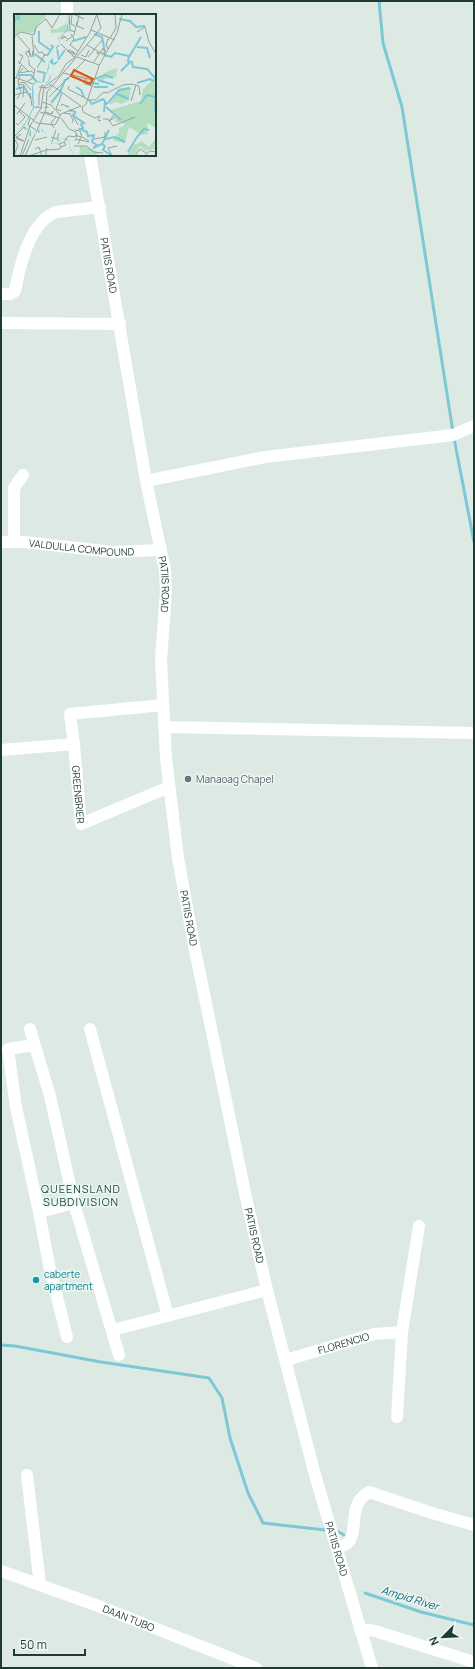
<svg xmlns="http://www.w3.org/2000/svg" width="475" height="1669" viewBox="0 0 475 1669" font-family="Manrope,sans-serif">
  <rect width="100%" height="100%" fill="#ddeae4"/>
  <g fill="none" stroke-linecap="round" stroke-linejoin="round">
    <!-- stream -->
    <path stroke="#7ec7d6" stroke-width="3" d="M379,1L383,43L402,107L453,432
      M454,438L474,542
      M1,1345L15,1346L101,1362L209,1378L222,1398L230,1438L248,1493L263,1523L325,1530V1527
      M337,1531L344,1535
      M365,1593L421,1612L474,1625"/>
    <!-- minor -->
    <g stroke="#fff" stroke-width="12">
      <path d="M67,1V15"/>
      <path id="s1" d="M90,155L146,481L165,570L166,591L161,660L166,758L178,858L194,945L245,1193L267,1290L315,1475L372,1668"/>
      <path d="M1,294H10L15,291C20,265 29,223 56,212L100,207"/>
      <path d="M1,323L120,324"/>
      <path d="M146,481L265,457L453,435L474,426"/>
      <path id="s2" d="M1,542H24L113,552L161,550"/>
      <path d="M14,542V488L23,475"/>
      <path d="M164,727L474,733"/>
      <path d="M74,744L70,714L163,705"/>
      <path id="s3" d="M1,750L74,744L81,824L169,787"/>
      <path d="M30,1029L50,1096L74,1203L119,1355"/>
      <path d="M90,1029L168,1316"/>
      <path d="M34,1045L8,1049L16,1107L39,1212L74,1203"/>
      <path d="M39,1212L49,1265L67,1337"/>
      <path d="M113,1330L267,1290"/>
      <path id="s4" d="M286,1360L374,1334L402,1332"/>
      <path d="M397,1417L402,1332L419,1226"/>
      <path d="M27,1475L40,1585"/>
      <path d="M337,1548C340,1547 344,1546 346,1544C361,1533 345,1506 369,1492L432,1513L474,1525"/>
      <path id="s5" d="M1,1571L101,1607L256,1668"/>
      <path d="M360,1629L375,1631L474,1662"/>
    </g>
  </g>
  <!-- markers -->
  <circle fill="#6b7280" stroke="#edf7f2" stroke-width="1.5" cx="188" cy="779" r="4"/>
  <circle fill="#0f9aa8" stroke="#edf7f2" stroke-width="1.5" cx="36" cy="1280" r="4"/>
  <g text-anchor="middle" stroke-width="3" stroke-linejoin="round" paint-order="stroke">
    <!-- street labels -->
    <g font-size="10" fill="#1d3b33" stroke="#edf7f2">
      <text dy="4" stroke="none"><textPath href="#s1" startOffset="112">PATIIS ROAD</textPath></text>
      <text dy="4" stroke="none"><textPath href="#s2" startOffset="81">VALDULLA COMPOUND</textPath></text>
      <text dy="4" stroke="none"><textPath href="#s1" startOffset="436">PATIIS ROAD</textPath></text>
      <text dy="4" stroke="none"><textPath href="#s3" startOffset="124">GREENBRIER</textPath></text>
      <text dy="4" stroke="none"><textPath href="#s1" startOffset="772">PATIIS ROAD</textPath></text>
      <text dy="4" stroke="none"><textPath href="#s1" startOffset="1096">PATIIS ROAD</textPath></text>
      <text dy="4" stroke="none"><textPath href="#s4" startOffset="60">FLORENCIO</textPath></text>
      <text dy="4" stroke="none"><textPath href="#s1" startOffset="1420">PATIIS ROAD</textPath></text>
      <text dy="4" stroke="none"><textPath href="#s5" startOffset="136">DAAN TUBO</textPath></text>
    </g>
    <!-- worship labels -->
    <g font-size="10" fill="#5b616d" stroke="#edf7f2" text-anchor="start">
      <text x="196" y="783">Manaoag Chapel</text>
    </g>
    <!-- culture labels -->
    <g font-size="10" fill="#0d838f" stroke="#edf7f2" text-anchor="start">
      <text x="44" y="1278">caberte<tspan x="44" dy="12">apartment</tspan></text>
    </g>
    <!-- neighbourhood labels -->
    <g font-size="11" letter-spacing="1" fill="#184e42" stroke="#edf7f2">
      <text x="81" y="1193">QUEENSLAND<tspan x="81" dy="13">SUBDIVISION</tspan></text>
    </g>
    <!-- water labels -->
    <g font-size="11" font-style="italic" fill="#13697b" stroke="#edf7f2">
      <text transform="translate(410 1598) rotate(17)" y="4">Ampid River</text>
    </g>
  </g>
  <!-- overview -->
  <g transform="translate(14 14)">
    <rect width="142" height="142" fill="#ddeae4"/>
    <path d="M0,0H32V3L23,11L21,19L7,18L0,23ZM53,9L56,18L36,19L37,15H43ZM103,54L102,63L90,65L89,69L84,67L92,58ZM142,63V114L133,109L134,120L128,121L115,113L111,129L100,127L99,124L105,119V114L111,111L108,108H101L103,103L96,96L127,87L129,75ZM117,74L115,86L108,90L101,88L95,91L106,75ZM142,124V135L133,136V138L126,132L120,142H113L120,131L128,127L135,133ZM66,132L77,135L84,139L82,142H65Z" fill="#b3debf"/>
    <path d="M55,0L54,16L45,24L46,30L45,32L43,34L45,38L44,48L42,50L39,51L35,48V54L33,59L37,63L35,67L32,69L22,68L19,72L20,93L24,92L29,94L33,92L35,94H20L10,112L17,117V123L19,117H20L22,119H24V116L27,115L29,116V119L32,118H33L36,122L35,125L39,130L45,129V128L44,127H43L45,123L53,125L56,127V128L55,132L57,135L61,142L55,133V131L56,127L48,124L45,123V129L42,130H38L35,125L36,122L33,118L29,119L27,115L25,116L26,118L24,119H22L19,117L17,123L15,121L16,117L9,112L0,121L11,109L19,94L18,81V72L21,68L23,67L31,69L34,67L36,63L33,58L35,48L39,44V49L44,47L42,33L46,30L44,24L53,16Z" fill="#7ec7d6"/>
    <path fill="none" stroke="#7ec7d6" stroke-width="2" d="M105,5L116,7L122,13L131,12M0,9L1,4L5,5L4,0H9M25,17V28L36,36M80,20L88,23L91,38M59,27L72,23M123,33L133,34L136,44M21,40L31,48M90,41L97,43L101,39L115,42L114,47L118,48L119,53L133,55L142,65M33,42L39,33L37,31M115,43L127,23M44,46L51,36M23,57L31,59L29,68M107,57L116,48M4,61H17L23,68M81,65L91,61L99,64M84,66L100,71M69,68L85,70M123,69L136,65L140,67M62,73L67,76L70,83M80,73H94M2,75L10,73L17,84M46,78L51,66L55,64M103,80L115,85M74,85L78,90L89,85L91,87M37,89L46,78M126,90L133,81L141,83M92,93L107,106M55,96L61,98L60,102L70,109L67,110L69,114L66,115L73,118L74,122L80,121L78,128L83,131L79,134L88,130L91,132L89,136L97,141M141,97L142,75M90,98L91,87L92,90L95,88L105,76L116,74M91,125L101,123L111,128M88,130L95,116M114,138L123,123L130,115L135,116"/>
    <path fill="none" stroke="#90a49d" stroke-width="1" d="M55,0L56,16L61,18M58,0L57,10L61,12M59,0L70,5M65,0L63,12L70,15M77,16L101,26M123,18L131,13L135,28L142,40M57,20L60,25L56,31L64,37M4,22L16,36M18,22L20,42H18L19,37M0,23L7,18L20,21L22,13L32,5L38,14L46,0M51,23L47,25L49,22L51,23L54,25M96,24L102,14L101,0M52,27L60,21L63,8M93,27L95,25H94L92,30L94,35M47,30L61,44M20,31L25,39L28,38L31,42L33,40M73,31L85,38M14,37L17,43L15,36V37L12,38V40L15,44M82,39H91L88,41M5,40L9,42L5,50M59,41V39L60,38L54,36V38H55L58,39H59L60,40H62M67,41L72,43L75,36M63,43L85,51M74,43L88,26M15,46V51L21,56M4,47L14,57M80,48L89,34L91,38M9,54L5,59L17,57L20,59M23,54L31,40M0,58V63L19,70M49,59L79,66M57,60L72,45M2,64L7,51M72,64L71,70L79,72M14,67L19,64L21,55M6,68L11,69L17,76M4,70L10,71L9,83M55,72L54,75L73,85M25,73L33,74L37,71M16,79L18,92M0,81L13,78M35,83L57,61M3,85L7,78L4,68L6,61M75,86H81L90,78L93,79L109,71L118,70L125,72L126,81M117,87L122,71M28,88L37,91L46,101M0,91L23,109L41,111L47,100L67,92L36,70M25,91V81L28,71L30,72M47,92L48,90L54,93H55L52,92M68,93L72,90L85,52L103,19L108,0M68,93L69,98L81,104L86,102L84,106L87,107M27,95L30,73L45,62L52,50L60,44L76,18L83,0M47,97L42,95L48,79M26,98L46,104M31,98L38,100L39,97L37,100M50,99L56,100L59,106L58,109M3,100L11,89M58,100L64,111M100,101L95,107L102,103M16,104L14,111L22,116M47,104L55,115L62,118L63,123L54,122L50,128L52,131L47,133M89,105H94L99,112L121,103M2,109L4,111L11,103L5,97M40,114L37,109L42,103M61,116L66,117L68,123L75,127M22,119L32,95L33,78L87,14L83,1M61,121L67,123L64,130M0,123L10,113L12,116M2,123L10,127L3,125L2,123H3L7,120M37,123L43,125L45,119M80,125L91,123V118M21,126L33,123M61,127L62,125L75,128M38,128L42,116M60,132H72L80,138L89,139M21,135L25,133L28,142M0,142L4,131L1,126M6,142L16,112L27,94M8,142L15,125M11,142L21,120M15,142L32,136L33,134M32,142V136L46,135L47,133L45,130L50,128M98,142L94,134L103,132M121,142L126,135L132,139M130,142L136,137L142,138"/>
    <path fill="#de580e" fill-opacity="0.15" stroke="#de580e" stroke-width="2" d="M60,56L79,65L76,70L57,62Z"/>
    <rect width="142" height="142" fill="none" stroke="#1d3b33" stroke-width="2"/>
  </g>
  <!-- border -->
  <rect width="475" height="1669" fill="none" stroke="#1d3b33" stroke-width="4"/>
  <!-- north arrow -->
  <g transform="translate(443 1637) rotate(246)" stroke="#edf7f2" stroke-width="3" paint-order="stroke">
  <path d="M0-3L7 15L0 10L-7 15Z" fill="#1d3b33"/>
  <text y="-6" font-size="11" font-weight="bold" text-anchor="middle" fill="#1d3b33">N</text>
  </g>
  <!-- scale -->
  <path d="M14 1649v6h71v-6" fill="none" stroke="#1d3b33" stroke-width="2"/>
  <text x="20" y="1649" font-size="12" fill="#1d3b33" stroke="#edf7f2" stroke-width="3" paint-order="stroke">50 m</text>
</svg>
